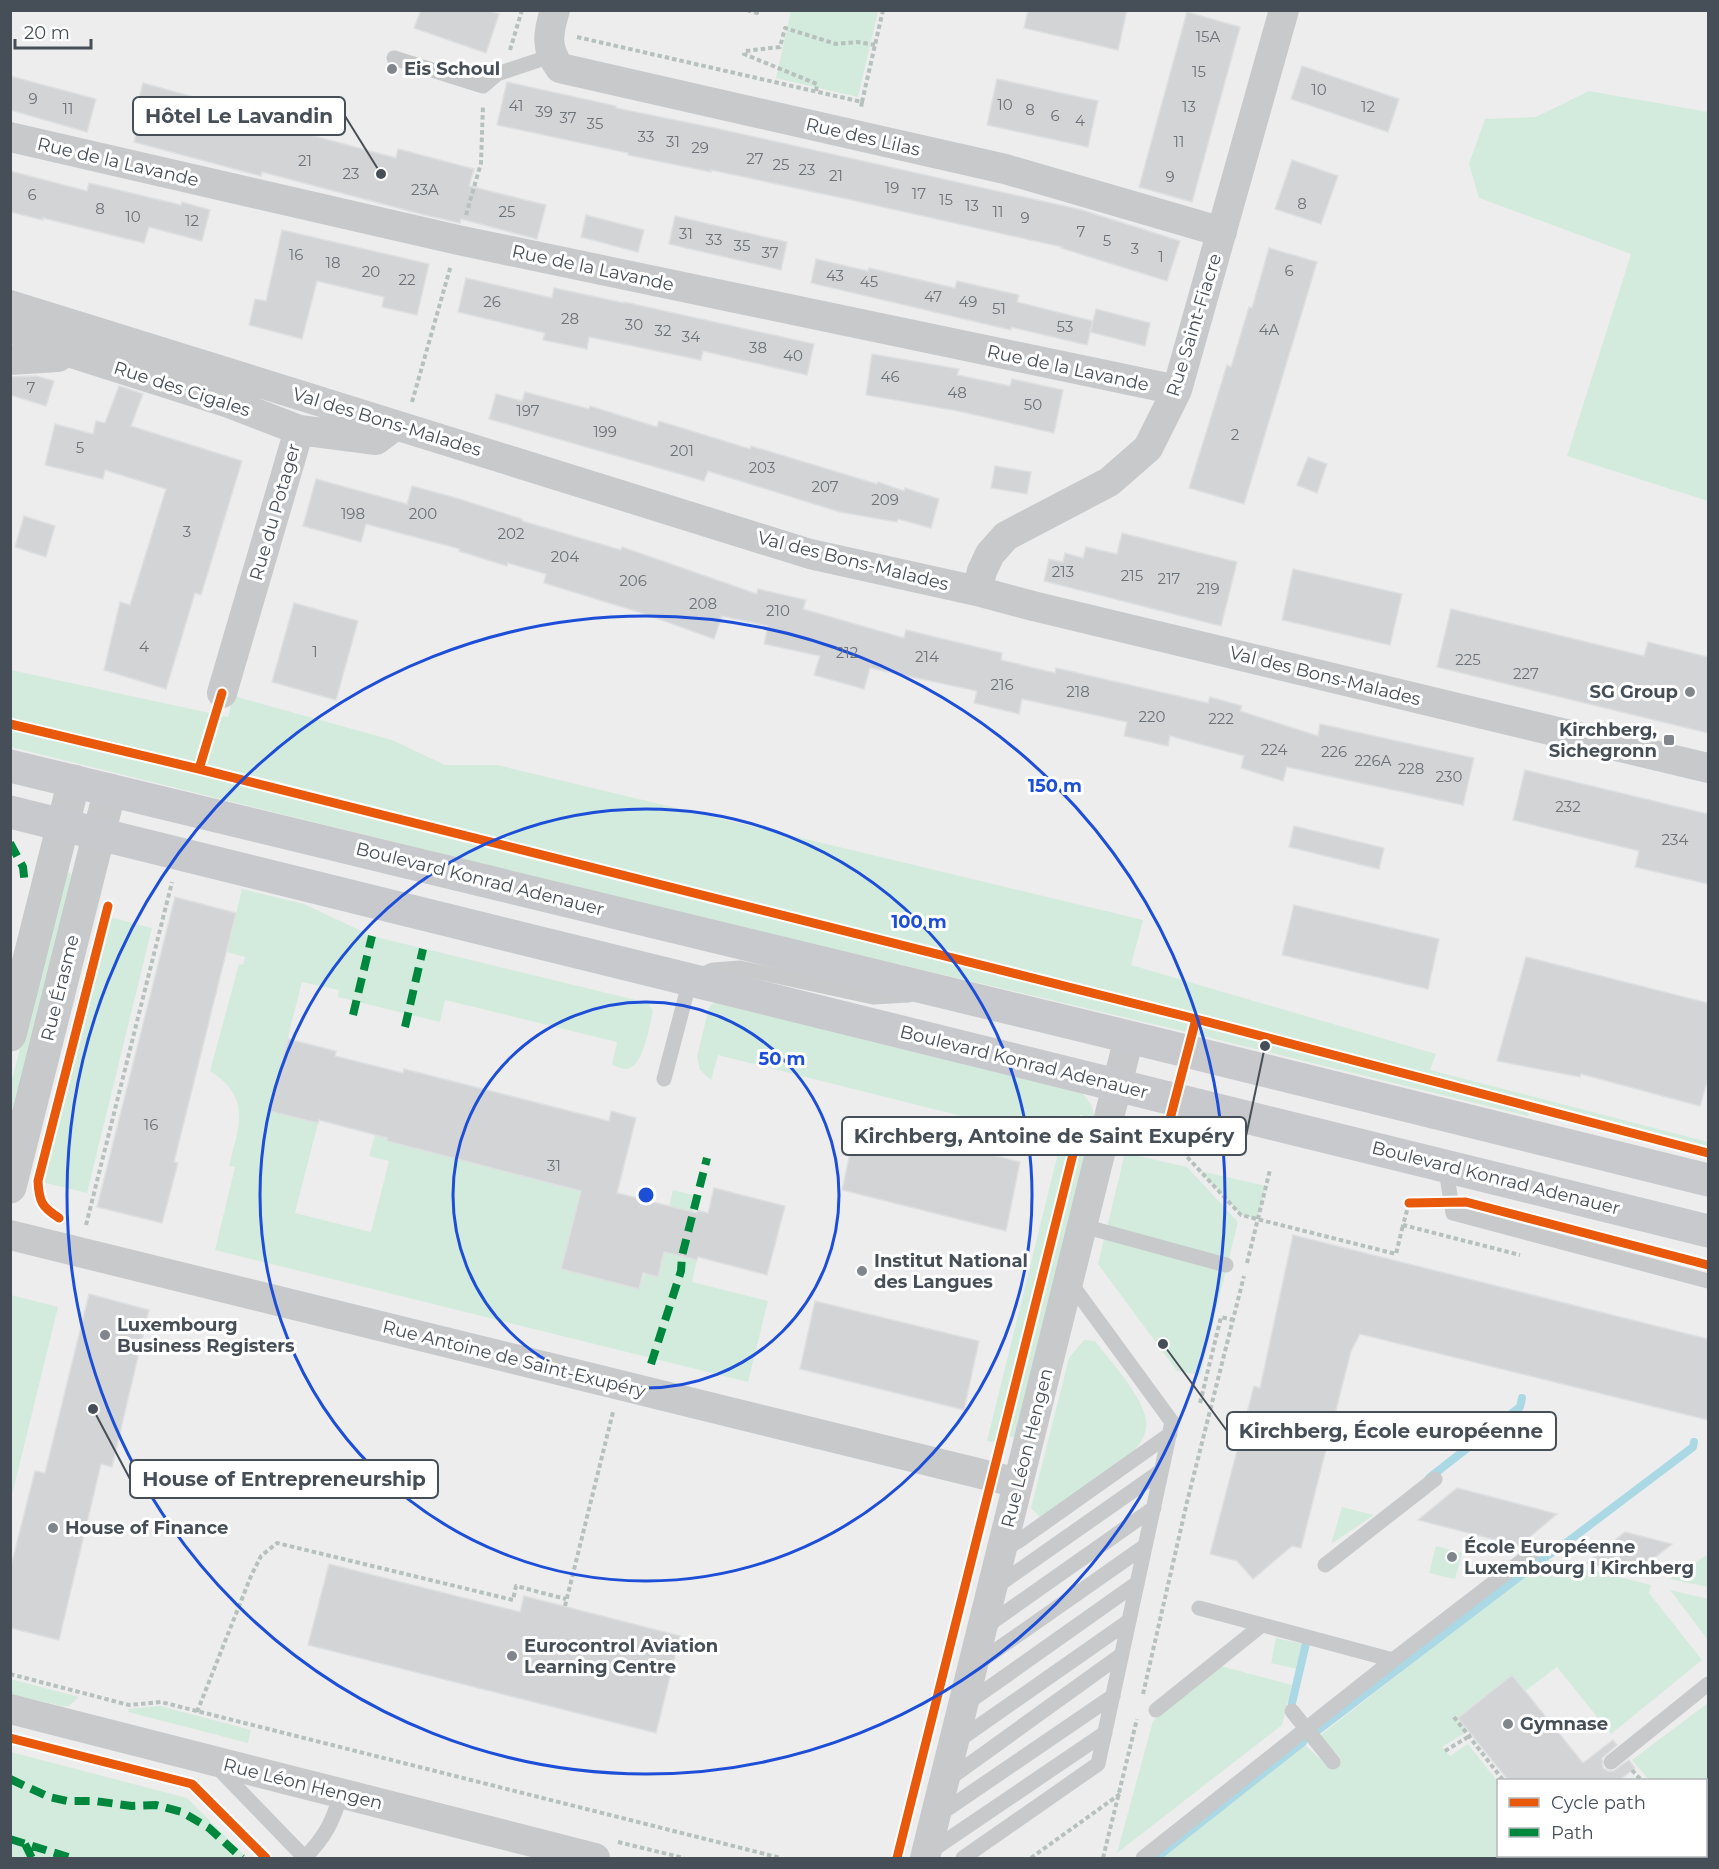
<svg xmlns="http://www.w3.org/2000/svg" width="1719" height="1869" viewBox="0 0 1719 1869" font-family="Montserrat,sans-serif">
  <rect width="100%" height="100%" fill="#ededed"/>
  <!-- green -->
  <path fill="#d3ebdc" d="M791,11H878L858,97L776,78Z
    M1589,91L1708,112V501L1567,456L1631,254L1479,198L1469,164L1485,119L1536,117Z
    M11,670L228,717L233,696L392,740L445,765H497L1143,920L1131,965L1436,1054L1430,1070L1708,1142V1153L1530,1108L1528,1116L1179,1030L718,922L11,747Z
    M69,872L73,876L11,1134V1084L63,876Z
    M242,889L304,904L372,936L648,1003L653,1011C649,1026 644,1068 626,1069C622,1069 616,1066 612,1065L617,1042L445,1000L440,1022L338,997L339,990L302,982L269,1111L318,1123L295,1213L371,1232L389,1161L369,1156L375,1135L388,1138L387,1141L581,1191L561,1269L639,1289L669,1207L673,1190L697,1196L682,1256L697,1260L692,1282L768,1301L748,1382L215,1250L235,1167L229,1166C239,1125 252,1098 210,1071L239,964L243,965L245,957L227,952Z
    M105,916L152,928L87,1193L38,1181Z
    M718,999L1082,1093L1091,1104L1095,1118L1017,1438L1003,1435L1000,1444L987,1441L1061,1141L718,1055L711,1080L700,1070L697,1057L709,1007Z
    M1125,1153L1187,1167L1238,1222L1200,1375L1177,1371L1098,1264Z
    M1200,1171L1266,1186L1258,1219L1241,1215Z
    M11,1295L58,1307L11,1499L10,1295Z
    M1084,1340L1095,1341C1110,1361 1151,1404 1146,1429C1144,1439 1138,1446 1132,1453L1042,1519L1031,1508L1069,1358Z
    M1342,1507L1374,1515L1331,1544Z
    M1436,1546L1462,1553L1455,1579L1429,1573Z
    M1708,1554V1587L1670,1579Z
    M1547,1559L1651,1585L1649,1593L1702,1660L1611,1734L1557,1667L1525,1691L1512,1675L1458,1718L1468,1731L1442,1747L1450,1756L1468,1744L1498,1782V1856H1557L1559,1858H1155L1305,1745L1328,1766L1340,1757L1318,1737Z
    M1670,1590L1708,1599V1640Z
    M1276,1638L1303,1644L1297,1669L1271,1663Z
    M1221,1666L1292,1685L1282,1725L1117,1853L1153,1721Z
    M10,1679L79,1697L69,1706H62L11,1694Z
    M1708,1703V1784L1706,1786V1780H1649L1632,1760Z
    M160,1706L251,1730L248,1743L128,1712L129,1709Z
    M11,1752L187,1798L247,1858H11Z
    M1572,1856H1617L1614,1858H1568Z"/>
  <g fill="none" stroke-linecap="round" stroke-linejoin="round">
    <!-- stream -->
    <path stroke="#abd8e5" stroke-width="8" d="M1429,1478L1520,1407L1522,1398
      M1292,1703L1308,1635
      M1317,1731L1544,1558L1558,1549L1693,1447L1694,1442
      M1706,1791L1708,1788
      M1156,1858L1303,1742
      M1619,1858L1623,1856"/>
  </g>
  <!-- building -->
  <path fill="#d3d4d6" stroke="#dedfe0" stroke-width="1.5" d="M421,10H488L499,14L486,53L414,28Z
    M1028,10H1127L1118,50L1024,28Z
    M1187,12L1240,27L1192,202L1139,187Z
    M1302,66L1399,99L1388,132L1291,99Z
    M10,76L96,99L87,132L10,110Z
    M997,79L1098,101L1088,147L987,125Z
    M507,82L616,106V108L719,129L1082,210L1180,241L1167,281L1061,248L1062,247L847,199L711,170V172L628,155V153L497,125Z
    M143,83L194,97L192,108L287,135L288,129L396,158L398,149L474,169L469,186L546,205L537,239L461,219L460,223L421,214L262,172L261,176L134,142L142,111L136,109Z
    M1292,160L1338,176L1321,224L1275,209Z
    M10,171L87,191L89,183L181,205L182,202L210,210L202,241L149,227L144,243L43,218V220L10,212Z
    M586,215L644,230L638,252L581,237Z
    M675,216L787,242L781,270L669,244Z
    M282,230L429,264L417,315L382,307L384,297L317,281L302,339L249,325L255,299L266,301Z
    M1269,248L1317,262L1244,504L1189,488L1227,365L1231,367L1249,307L1252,308Z
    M816,259L868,271L869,268L955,288L957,281L1019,295L1017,302L1093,321L1087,345L1011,327V330L811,283Z
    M466,278L552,298L554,288L624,303V302L814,344L807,375L703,351L701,360L589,337L587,349L543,340L545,333L458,312Z
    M1096,309L1150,323L1145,346L1090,332Z
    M872,354L959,369L957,375L1010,386L1012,379L1063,390L1054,433L958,411L866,395Z
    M36,376L54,381L46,406L10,395V377Z
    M119,386L143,394L131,426L242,461L201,595L195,593L166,689L104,670L120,602L130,605L166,489L105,470L103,479L45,465L55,424L93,434L96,421L105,423Z
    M525,392L589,409L590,406L657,427L659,421L750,449L751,446L877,484L878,482L904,491L905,488L939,499L931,528L898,519L897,522L840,512L708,471L704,481L489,419L496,394L522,401Z
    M1308,457L1327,464L1317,493L1297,485Z
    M995,466L1031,472L1027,494L991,488Z
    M316,479L407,504L412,486L456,498L522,519V521L621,550L622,547L757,594L758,589L806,600L803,609L904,638L906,630L1002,653L1001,660L1055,673L1056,668L1208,703L1210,697L1242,706L1240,711L1318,736L1320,724L1474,758L1463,805L1287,767L1283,781L1241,768L1244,756L1170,736L1168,746L1124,736L1127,722L1022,699L1019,714L974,703L977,691L870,668L864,689L814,675L820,656L764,644L768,626L722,616L714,639L645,614L544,583L546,574L508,563L507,566L459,551L460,549L366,524L361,542L303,526Z
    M24,516L55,526L46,557L15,547Z
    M1122,533L1237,562L1221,626L1044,581L1049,559L1063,562L1065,553L1083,558L1086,547L1117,554Z
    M1293,569L1402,594L1390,645L1282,620Z
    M294,603L358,621L336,700L272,682Z
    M1451,609L1644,656L1648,642L1708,657V733L1437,667Z
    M1525,770L1708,814V884L1635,867L1639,851L1513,820Z
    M1294,826L1384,848L1379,869L1289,847Z
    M175,897L236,913L174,1162L178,1163L162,1223L97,1207Z
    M1294,905L1439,939L1428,989L1282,955Z
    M1526,957L1708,1003V1079L1700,1106L1581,1074L1580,1077L1497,1061Z
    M288,1039L336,1051L335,1056L403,1073L404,1069L609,1121L611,1111L636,1118L617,1193L697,1213V1210L708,1213L714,1188L785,1206L767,1275L698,1257L697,1260L664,1252L658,1277L643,1273L639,1289L561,1269L581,1191L387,1141V1138L319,1120L318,1123L269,1111Z
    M857,1121L1020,1162L1006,1231L842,1190Z
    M1293,1235L1708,1339V1420L1360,1334L1351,1351L1301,1548L1292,1546L1253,1579L1237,1561L1210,1554L1254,1386L1260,1388Z
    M89,1294L149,1310L112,1467L101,1464L59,1640L10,1628V1570L35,1471L45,1473Z
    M815,1301L979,1341L964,1410L800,1369Z
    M1457,1488L1511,1502L1557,1514L1519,1546L1418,1520Z
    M1625,1532L1672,1544L1633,1575L1587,1563Z
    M329,1564L520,1612L524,1596L680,1636L656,1733L308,1645Z
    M1512,1675L1583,1763L1613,1740L1617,1745L1602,1758L1603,1768L1608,1771H1613L1629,1760L1635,1768L1619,1780H1508L1458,1718Z"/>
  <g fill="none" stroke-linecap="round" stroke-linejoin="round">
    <!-- path -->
    <path stroke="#b6c0bd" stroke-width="4" stroke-dasharray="4.5 3" stroke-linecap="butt" d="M747,10L757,13V10
      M577,37L862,102L861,108
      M510,50L522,10
      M816,91L817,84L744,54L745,51L780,47L785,28L836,44L857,42L875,45
      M862,102L883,10
      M466,215L481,163L483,105
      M412,402L451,265
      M1177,1146L1241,1215L1396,1254L1403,1225
      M1409,1203L1403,1225L1520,1255
      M86,1225L172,882
      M1247,1263L1270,1170
      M1200,1403L1221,1317L1233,1320
      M565,1606L613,1412
      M10,1674L129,1705L161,1702L781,1858
      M1143,1694L1187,1502L1244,1276
      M197,1712L251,1576L261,1556L277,1543L513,1600L516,1586L566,1599
      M1454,1717L1503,1780
      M1445,1751L1471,1735
      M1632,1770L1641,1780
      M618,1842L684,1858
      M1563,1856L1565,1858L1569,1856
      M1031,1858L1120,1794
      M1103,1858L1137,1719
      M1700,1858L1704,1856"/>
    <!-- service -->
    <path stroke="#c7c9cb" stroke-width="15" d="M394,58L483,86L497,74L551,56
      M664,1079L690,980L713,970L740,968L873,997L909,995
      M1445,1165L1453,1213L1708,1281
      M1083,1226L1226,1265
      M1002,1551L1023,1538L1170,1434
      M1325,1565L1435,1479
      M994,1588L1161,1471
      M1199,1608L1393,1660L1532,1553
      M985,1627L1154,1508
      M975,1665L1145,1546
      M966,1704L1137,1583
      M1156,1710L1262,1625
      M1292,1711L1333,1762
      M956,1742L1129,1621
      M1611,1762L1708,1684
      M217,1767L305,1858
      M946,1781L1121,1655
      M1706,1813L1708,1811
      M937,1816L1113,1696
      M928,1853L1105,1733
      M304,1858C324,1839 334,1820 341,1793
      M963,1858L1098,1764L1172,1422L1069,1281
      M1143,1858L1393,1660
      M1648,1858L1652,1856"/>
    <!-- minor -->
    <path stroke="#c7c9cb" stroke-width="30" d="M555,10C548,33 545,48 560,68L1005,169L1222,232
      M10,137L458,240L1177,390
      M10,305L810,554L977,591L1033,606L1708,768
      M10,327L65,351L229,403L299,430
      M10,360L58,357L65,351
      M977,591L982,571L990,554L1006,536L1109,482L1148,448L1177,390L1284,10
      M222,693L299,430L376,440L396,425
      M10,1235L1018,1483
      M10,1709L595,1858
      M925,1858L1129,1037"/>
    <!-- tertiary -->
    <path stroke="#c7c9cb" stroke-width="33" d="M10,1035L74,781
      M10,1187L110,790"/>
    <!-- secondary -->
    <path stroke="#c8c9cc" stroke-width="33" d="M10,766L1129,1037L1708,1180
      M10,812L1708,1231"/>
    <!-- quiet -->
    <path stroke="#00873e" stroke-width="8" stroke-dasharray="15 8" stroke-linecap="butt" d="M10,843L23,867L25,885
      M353,1015L372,936
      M405,1027L423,949
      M651,1364L681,1271L682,1256L707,1158
      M10,1779L49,1797L67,1801H95L132,1806L156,1805L182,1812L209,1828L242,1858
      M10,1839L71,1858
      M25,1844L32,1858"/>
    <defs>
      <path id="cycleway" d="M10,724L199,769L1196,1019L1708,1153
        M199,769L222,693
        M1164,1142L1196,1019
        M1409,1203L1466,1202L1708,1265
        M59,1218C42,1207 39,1202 38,1181L108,906
        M10,1738L192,1784L266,1858
        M897,1858L1081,1122"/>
    </defs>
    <!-- cycleway casing -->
    <use href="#cycleway" stroke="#fff" stroke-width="13"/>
    <!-- cycleway -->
    <use href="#cycleway" stroke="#e8590c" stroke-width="9"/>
  </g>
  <!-- distance rings -->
  <g fill="none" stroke="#1d4ed8" stroke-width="3">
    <circle cx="646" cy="1195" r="193"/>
    <circle cx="646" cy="1195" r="386"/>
    <circle cx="646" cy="1195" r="579"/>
  </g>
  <!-- markers -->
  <g fill="#80868c" stroke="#fff" stroke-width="2">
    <circle cx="392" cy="69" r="6"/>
    <circle cx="1690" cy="692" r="6"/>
    <rect x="1663" y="734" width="12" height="12" rx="3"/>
    <circle cx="862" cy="1271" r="6"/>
    <circle cx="105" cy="1335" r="6"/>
    <circle cx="53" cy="1528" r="6"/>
    <circle cx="1452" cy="1557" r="6"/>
    <circle cx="512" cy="1656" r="6"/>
    <circle cx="1508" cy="1724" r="6"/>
  </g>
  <g text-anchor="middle" stroke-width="6" stroke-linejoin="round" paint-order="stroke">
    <!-- number labels -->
    <g font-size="15" fill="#6b7278">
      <text x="1208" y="42">15A</text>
      <text x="1199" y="77">15</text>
      <text x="1319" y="95">10</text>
      <text x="33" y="104">9</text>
      <text x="1005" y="110">10</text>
      <text x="516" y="111">41</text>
      <text x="1189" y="112">13</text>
      <text x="1368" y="112">12</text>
      <text x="68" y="114">11</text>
      <text x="1030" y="115">8</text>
      <text x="544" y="117">39</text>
      <text x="1055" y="121">6</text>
      <text x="568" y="123">37</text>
      <text x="1080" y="126">4</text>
      <text x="595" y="129">35</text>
      <text x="646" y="142">33</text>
      <text x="673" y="147">31</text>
      <text x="1179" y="147">11</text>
      <text x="700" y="153">29</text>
      <text x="755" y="164">27</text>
      <text x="305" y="166">21</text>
      <text x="781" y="170">25</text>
      <text x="807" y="175">23</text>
      <text x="351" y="179">23</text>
      <text x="836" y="181">21</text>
      <text x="1170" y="182">9</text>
      <text x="892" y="193">19</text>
      <text x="425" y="195">23A</text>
      <text x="919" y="199">17</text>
      <text x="32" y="200">6</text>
      <text x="946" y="205">15</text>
      <text x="1302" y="209">8</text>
      <text x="972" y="211">13</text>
      <text x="100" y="214">8</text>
      <text x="507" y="217">25</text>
      <text x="998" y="217">11</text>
      <text x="133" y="222">10</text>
      <text x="1025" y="223">9</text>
      <text x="192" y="226">12</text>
      <text x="1081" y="237">7</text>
      <text x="686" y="239">31</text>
      <text x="714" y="245">33</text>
      <text x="1107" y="246">5</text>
      <text x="742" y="251">35</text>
      <text x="1135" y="254">3</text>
      <text x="770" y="258">37</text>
      <text x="296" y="260">16</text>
      <text x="1161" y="262">1</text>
      <text x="333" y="268">18</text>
      <text x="1289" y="276">6</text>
      <text x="371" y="277">20</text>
      <text x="835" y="281">43</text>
      <text x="407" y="285">22</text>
      <text x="869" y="287">45</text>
      <text x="933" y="302">47</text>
      <text x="492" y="307">26</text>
      <text x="968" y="307">49</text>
      <text x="999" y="314">51</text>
      <text x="570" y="324">28</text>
      <text x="634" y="330">30</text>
      <text x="1065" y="332">53</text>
      <text x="1269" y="335">4A</text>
      <text x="663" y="336">32</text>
      <text x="691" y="342">34</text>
      <text x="758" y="353">38</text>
      <text x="793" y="361">40</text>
      <text x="890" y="382">46</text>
      <text x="31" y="393">7</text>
      <text x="957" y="398">48</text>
      <text x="1033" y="410">50</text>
      <text x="528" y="416">197</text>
      <text x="605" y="437">199</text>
      <text x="1235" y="440">2</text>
      <text x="80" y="453">5</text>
      <text x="682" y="456">201</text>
      <text x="762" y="473">203</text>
      <text x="825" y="492">207</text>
      <text x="885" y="505">209</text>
      <text x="353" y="519">198</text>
      <text x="423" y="519">200</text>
      <text x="187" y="537">3</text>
      <text x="511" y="539">202</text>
      <text x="565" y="562">204</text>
      <text x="1063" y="577">213</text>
      <text x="1132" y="581">215</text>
      <text x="1169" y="584">217</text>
      <text x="633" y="586">206</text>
      <text x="1208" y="594">219</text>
      <text x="703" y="609">208</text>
      <text x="778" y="616">210</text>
      <text x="144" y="652">4</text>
      <text x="315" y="657">1</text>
      <text x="847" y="658">212</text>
      <text x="927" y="662">214</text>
      <text x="1468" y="665">225</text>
      <text x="1526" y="679">227</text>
      <text x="1002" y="690">216</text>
      <text x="1078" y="697">218</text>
      <text x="1152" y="722">220</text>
      <text x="1221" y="724">222</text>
      <text x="1274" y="755">224</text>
      <text x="1334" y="757">226</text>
      <text x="1373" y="766">226A</text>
      <text x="1411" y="774">228</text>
      <text x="1449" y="782">230</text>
      <text x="1568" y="812">232</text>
      <text x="1675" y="845">234</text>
      <text x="151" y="1130">16</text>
      <text x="554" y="1171">31</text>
    </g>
    <!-- poi labels -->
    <g font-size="18" font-weight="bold" fill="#464f57" stroke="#fff" text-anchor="start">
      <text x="404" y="75">Eis Schoul</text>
      <text x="1678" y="698" text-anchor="end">SG Group</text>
      <text x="1657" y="736" text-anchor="end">Kirchberg,<tspan x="1657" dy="21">Sichegronn</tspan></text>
      <text x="874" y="1267">Institut National<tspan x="874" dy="21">des Langues</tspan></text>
      <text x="117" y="1331">Luxembourg<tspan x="117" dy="21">Business Registers</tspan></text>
      <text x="65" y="1534">House of Finance</text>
      <text x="1464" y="1553">École Européenne<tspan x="1464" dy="21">Luxembourg I Kirchberg</tspan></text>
      <text x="524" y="1652">Eurocontrol Aviation<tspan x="524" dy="21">Learning Centre</tspan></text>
      <text x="1520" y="1730">Gymnase</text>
    </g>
    <!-- street labels -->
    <g font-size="18" fill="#464f57" stroke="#fff">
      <text transform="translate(863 137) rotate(13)" y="6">Rue des Lilas</text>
      <text transform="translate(118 162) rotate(13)" y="6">Rue de la Lavande</text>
      <text transform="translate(593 268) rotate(12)" y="6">Rue de la Lavande</text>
      <text transform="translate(1194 325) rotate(-73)" y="6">Rue Saint-Fiacre</text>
      <text transform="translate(1068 368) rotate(12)" y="6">Rue de la Lavande</text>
      <text transform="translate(182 389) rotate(18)" y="6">Rue des Cigales</text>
      <text transform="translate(387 422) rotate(17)" y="6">Val des Bons-Malades</text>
      <text transform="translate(275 512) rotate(-74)" y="6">Rue du Potager</text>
      <text transform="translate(853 561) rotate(14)" y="6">Val des Bons-Malades</text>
      <text transform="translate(1325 676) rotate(14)" y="6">Val des Bons-Malades</text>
      <text transform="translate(480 879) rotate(14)" y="6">Boulevard Konrad Adenauer</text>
      <text transform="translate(60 988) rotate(-76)" y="6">Rue Érasme</text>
      <text transform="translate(1024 1062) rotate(14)" y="6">Boulevard Konrad Adenauer</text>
      <text transform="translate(1496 1178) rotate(14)" y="6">Boulevard Konrad Adenauer</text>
      <text transform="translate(514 1359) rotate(14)" y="6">Rue Antoine de Saint-Exupéry</text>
      <text transform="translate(1027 1448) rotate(-76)" y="6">Rue Léon Hengen</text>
      <text transform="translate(303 1784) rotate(14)" y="6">Rue Léon Hengen</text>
    </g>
  </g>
  <circle cx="646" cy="1195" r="9" fill="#1d4ed8" stroke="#fff" stroke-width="3"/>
  <g font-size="18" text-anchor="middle" font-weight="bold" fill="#1d4ed8" stroke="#fff" stroke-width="6" stroke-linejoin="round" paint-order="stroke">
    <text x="1055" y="792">150 m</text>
    <text x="919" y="928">100 m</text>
    <text x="782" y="1065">50 m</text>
  </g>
  <!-- callouts -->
  <path fill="none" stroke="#464f57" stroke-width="2" d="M381 174L345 116M1265 1046L1246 1136M1163 1344L1227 1431M93 1409L130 1479"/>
  <g fill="#464f57" stroke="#fff" stroke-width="2">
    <circle cx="381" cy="174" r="6"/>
    <circle cx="1265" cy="1046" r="6"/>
    <circle cx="1163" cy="1344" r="6"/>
    <circle cx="93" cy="1409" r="6"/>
  </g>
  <g fill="#fff" stroke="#464f57" stroke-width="2">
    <rect x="133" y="97" width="212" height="38" rx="6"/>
    <rect x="842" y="1117" width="404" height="38" rx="6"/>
    <rect x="1227" y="1412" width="329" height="38" rx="6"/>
    <rect x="130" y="1460" width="308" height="38" rx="6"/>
  </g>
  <g font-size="20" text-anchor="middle" font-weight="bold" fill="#464f57">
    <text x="239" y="123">Hôtel Le Lavandin</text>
    <text x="1044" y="1143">Kirchberg, Antoine de Saint Exupéry</text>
    <text x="1391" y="1438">Kirchberg, École européenne</text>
    <text x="284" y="1486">House of Entrepreneurship</text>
  </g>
  <!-- border -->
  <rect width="1719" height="1869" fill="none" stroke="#464f57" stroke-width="24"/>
  <!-- legend -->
  <rect x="1497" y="1779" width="210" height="78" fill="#ffffff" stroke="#b5b9bc" stroke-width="1.5"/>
  <rect x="1509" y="1798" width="30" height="9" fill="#e8590c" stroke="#b5b9bc" stroke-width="1.5"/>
  <text x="1551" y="1809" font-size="18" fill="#464f57">Cycle path</text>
  <rect x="1509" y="1828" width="30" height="9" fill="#00873e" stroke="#b5b9bc" stroke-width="1.5"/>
  <text x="1551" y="1839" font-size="18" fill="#464f57">Path</text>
  <!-- scale -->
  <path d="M15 39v9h76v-9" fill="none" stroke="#464f57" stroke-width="3"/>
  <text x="24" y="39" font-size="18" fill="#464f57" stroke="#ffffff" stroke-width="4.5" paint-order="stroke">20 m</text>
</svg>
